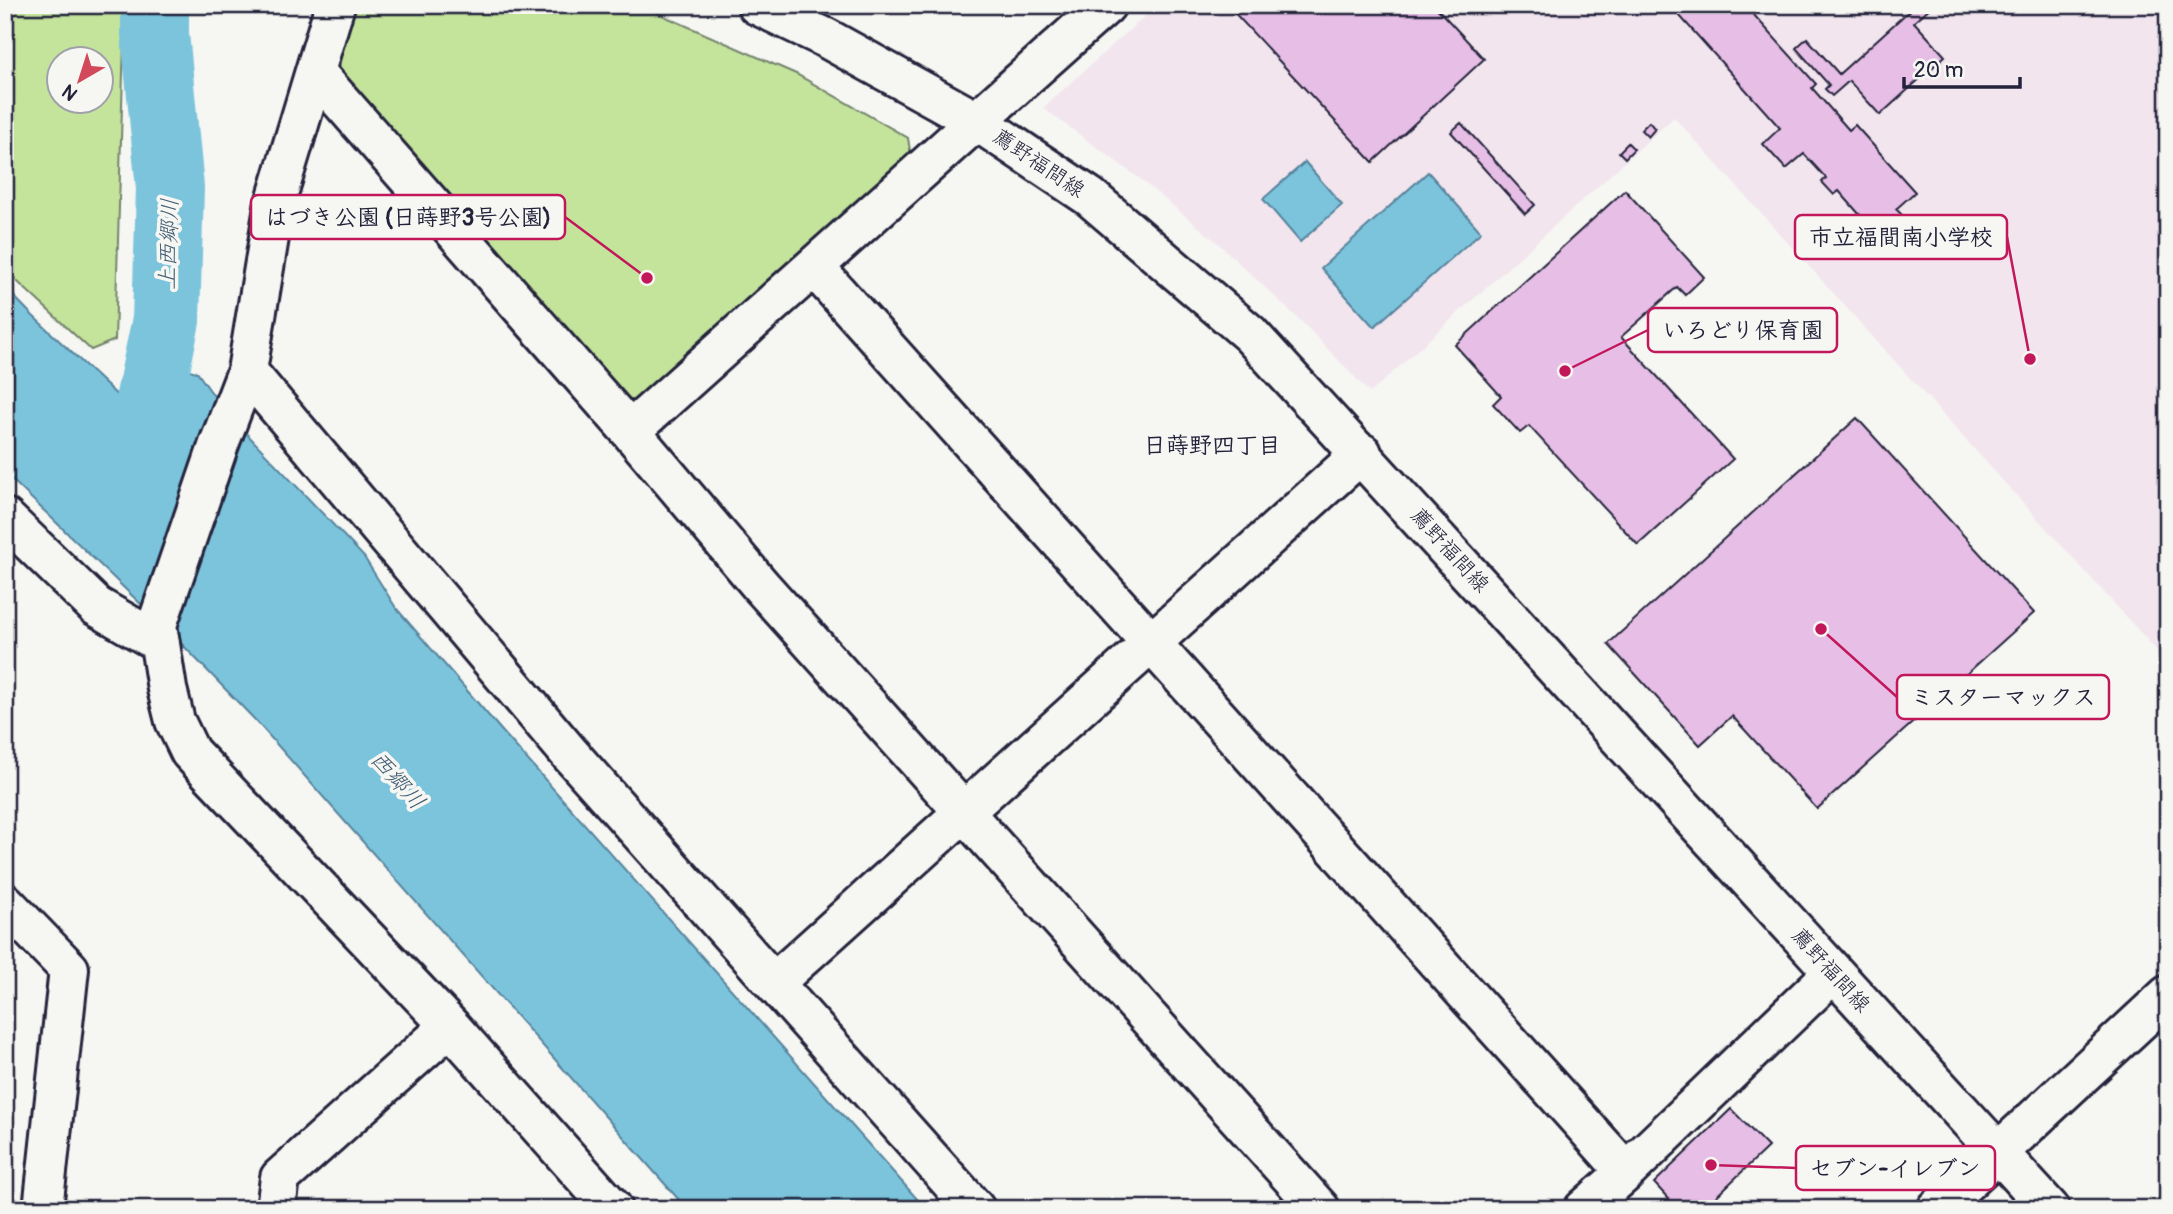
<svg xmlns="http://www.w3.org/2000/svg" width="2173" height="1214" viewBox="0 0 2173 1214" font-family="Pangolin,'Klee One',sans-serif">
  <rect width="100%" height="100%" fill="#f6f6f2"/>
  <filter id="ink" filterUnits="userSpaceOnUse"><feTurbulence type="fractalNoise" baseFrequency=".0143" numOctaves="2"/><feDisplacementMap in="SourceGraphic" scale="14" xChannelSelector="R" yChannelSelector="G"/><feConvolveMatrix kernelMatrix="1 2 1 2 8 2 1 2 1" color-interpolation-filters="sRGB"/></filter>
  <g filter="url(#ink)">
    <!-- built -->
    <path fill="#f2e5ee" d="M1157,5L2168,6V663L1674,117L1370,393L1304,324L1217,242L1139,178L1043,108Z"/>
    <!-- green -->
    <path fill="#c4e49c" stroke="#73836c" stroke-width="2" fill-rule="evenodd" d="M5,5H125L115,340L91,350L5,270ZM60,60H102V102H60Z
      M352,5H639L796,74L908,138L911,157L641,400L623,402L340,71L339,48Z"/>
    <!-- water -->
    <path fill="#7bc4dc" stroke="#57839c" stroke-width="2" d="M1305,162L1342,205L1300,242L1263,199Z
      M1428,172L1481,232L1374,327L1321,268Z
      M5,287L32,315L121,399L186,369L197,372L223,409L364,557L396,608L501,730L926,1209H687L257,722L177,639L5,473Z"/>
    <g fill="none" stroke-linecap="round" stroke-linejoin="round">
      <!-- river -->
      <path stroke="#7bc4dc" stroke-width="68" d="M133,478L166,320L170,188L155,34V5"/>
    </g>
    <!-- building -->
    <path fill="#e7bee6" stroke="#22223b" stroke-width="2" d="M1233,5H1434L1484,59L1373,162L1230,8Z
      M1670,5H1763L1753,14L1816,84L1812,88L1849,130L1855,125L1915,192L1896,209L1905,218L1881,239L1839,191L1834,195L1822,182L1826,178L1804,154L1786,169L1763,144L1780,128Z
      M1905,5H1933L1914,22L1945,56L1880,115L1849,81L1832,96L1825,89L1829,85L1796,48L1807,38L1839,74L1910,10Z
      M1956,5H1971L1963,13Z
      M1649,122L1655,129L1648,137L1641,130Z
      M1461,123L1535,205L1525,214L1451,132Z
      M1628,143L1634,149L1625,158L1619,152Z
      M1625,190L1704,277L1685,295L1677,287L1621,337L1733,459L1638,545L1529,426L1520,433L1493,404L1501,396L1455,345Z
      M1857,418L2034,613L1817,809L1732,716L1700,745L1608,644Z
      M1731,1109L1768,1147L1703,1209H1678L1654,1183Z"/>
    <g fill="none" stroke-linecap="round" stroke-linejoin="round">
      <defs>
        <path id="street" d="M335,5L274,207L247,371L219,444L157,625L167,689L175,721L190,752L450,1026L613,1209
          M316,73L630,431L761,586L1320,1209
          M814,267L1626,1172
          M247,371L570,754L975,1209
          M630,431L1106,5
          M5,518L96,606L160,643
          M5,903L69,969L43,1209
          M775,982L1362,453
          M276,1209L280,1178L450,1026
          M1584,1209L1626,1172L1833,973"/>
        <path id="secondary" d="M757,5L826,38L978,122L1090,197L1250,334L2050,1209
          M1937,1209L2168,995"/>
      </defs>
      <!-- street casing -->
      <use href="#street" stroke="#22223b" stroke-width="44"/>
      <!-- secondary casing -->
      <use href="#secondary" stroke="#22223b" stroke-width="44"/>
      <!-- street -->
      <use href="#street" stroke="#f6f6f2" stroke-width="38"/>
      <!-- secondary -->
      <use href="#secondary" stroke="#f6f6f2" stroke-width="38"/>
    </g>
  </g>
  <g text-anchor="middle" stroke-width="7" stroke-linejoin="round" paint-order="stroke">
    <!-- street labels -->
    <g font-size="21" fill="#22223b" stroke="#f6f6f2">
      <text transform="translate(1039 163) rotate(34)" y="7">薦野福間線</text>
      <text transform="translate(1450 550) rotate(48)" y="7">薦野福間線</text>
      <text transform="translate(1831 970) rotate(48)" y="7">薦野福間線</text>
    </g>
    <!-- water labels -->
    <g font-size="23" font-style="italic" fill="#415b73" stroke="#f6f6f2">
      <text transform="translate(168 244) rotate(-88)" y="8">上西郷川</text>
      <text transform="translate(398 780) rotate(48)" y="8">西郷川</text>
    </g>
    <!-- neighbourhood labels -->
    <g font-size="23" font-weight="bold" fill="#22223b" stroke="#f6f6f2">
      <text x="1212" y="453">日蒔野四丁目</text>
    </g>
  </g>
  <!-- callouts -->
  <path fill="none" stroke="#c2185b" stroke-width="2.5" d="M647 278L565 217M2030 359L2007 237M1565 371L1648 330M1821 629L1897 697M1711 1165L1796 1168"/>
  <g fill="#c2185b" stroke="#f6f6f2" stroke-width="2.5">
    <circle cx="647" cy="278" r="7"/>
    <circle cx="2030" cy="359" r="7"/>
    <circle cx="1565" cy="371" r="7"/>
    <circle cx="1821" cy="629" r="7"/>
    <circle cx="1711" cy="1165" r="7"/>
  </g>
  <g fill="#f6f6f2" stroke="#c2185b" stroke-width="2.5">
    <rect x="251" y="195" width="314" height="44" rx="7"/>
    <rect x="1795" y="215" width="212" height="44" rx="7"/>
    <rect x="1648" y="308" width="189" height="44" rx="7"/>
    <rect x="1897" y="675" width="212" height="44" rx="7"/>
    <rect x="1796" y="1146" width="199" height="44" rx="7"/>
  </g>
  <g font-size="23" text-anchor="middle" font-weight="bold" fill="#22223b">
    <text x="408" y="225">はづき公園 (日蒔野3号公園)</text>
    <text x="1901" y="245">市立福間南小学校</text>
    <text x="1743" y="338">いろどり保育園</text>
    <text x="2003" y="705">ミスターマックス</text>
    <text x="1895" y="1176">セブン-イレブン</text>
  </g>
  <!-- margin -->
  <rect width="2173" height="1214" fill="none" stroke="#f6f6f2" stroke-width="28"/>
  <rect x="14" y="14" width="2145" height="1186" fill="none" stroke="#22223b" stroke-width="2.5" filter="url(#ink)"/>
  <!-- north arrow -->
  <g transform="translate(80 80) rotate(219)"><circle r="33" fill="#f6f6f2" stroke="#a1a1a9" stroke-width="2"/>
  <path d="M0-5L12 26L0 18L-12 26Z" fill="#d1495b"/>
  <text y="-10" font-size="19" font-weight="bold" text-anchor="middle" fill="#22223b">N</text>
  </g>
  <!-- scale -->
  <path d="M1904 77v10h116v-10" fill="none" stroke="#22223b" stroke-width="3.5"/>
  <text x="1914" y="77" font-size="21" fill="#22223b" stroke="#f6f6f2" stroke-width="5" paint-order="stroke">20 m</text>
</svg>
